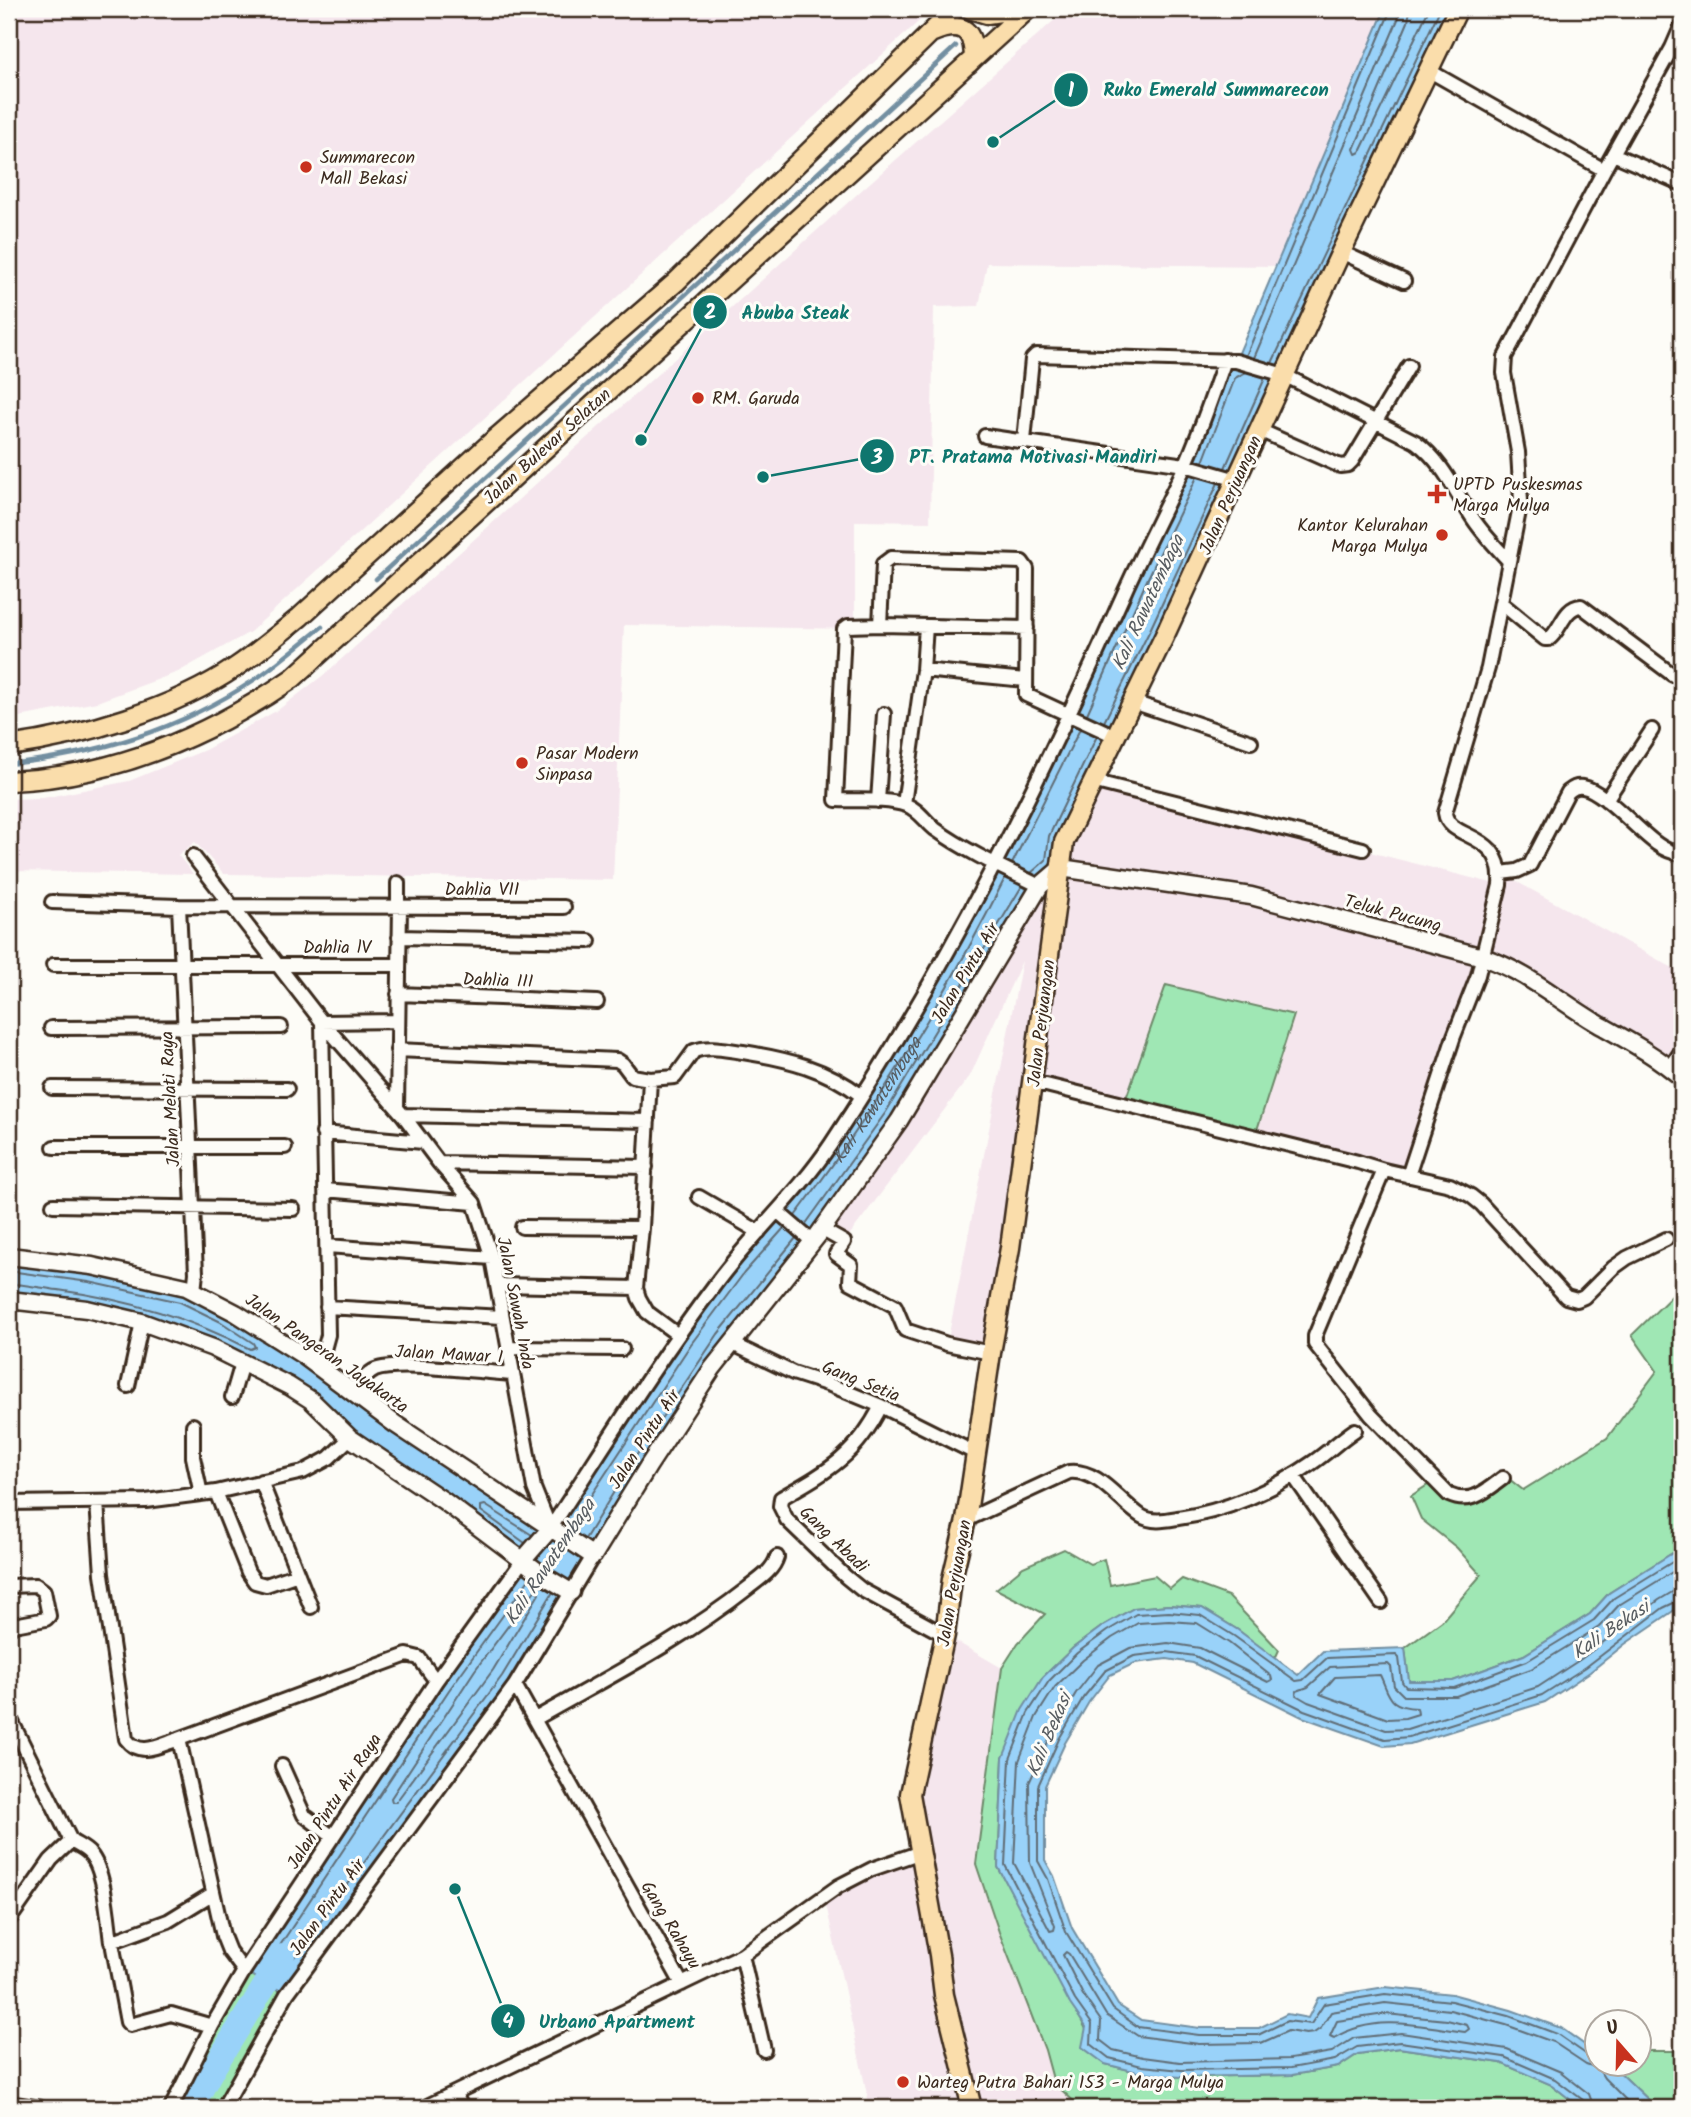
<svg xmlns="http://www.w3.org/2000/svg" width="1691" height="2117" viewBox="0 0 1691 2117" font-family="Kalam,sans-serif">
  <rect width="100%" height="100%" fill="#fdfcf7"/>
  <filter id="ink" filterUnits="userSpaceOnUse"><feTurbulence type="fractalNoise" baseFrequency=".0143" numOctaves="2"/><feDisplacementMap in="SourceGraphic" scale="14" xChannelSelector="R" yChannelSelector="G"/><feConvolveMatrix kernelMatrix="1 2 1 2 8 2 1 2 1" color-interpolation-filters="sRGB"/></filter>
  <g filter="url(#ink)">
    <!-- built -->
    <path fill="#f5e6ed" d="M9,9H927L928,13L250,632L178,672L97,702L9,719Z
      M1067,9H1385L1275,266L987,263L979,306L934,307L930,522L855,521V629L624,625L613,880L224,874L195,842L178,855L193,874L9,871V799L43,798L129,781L205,750L278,710L326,673L864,188Z
      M1092,781L1499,885L1501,873L1682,973V1050L1670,1068L1483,957L1408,1176L1033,1085L991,1353L947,1344L1022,961L970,1076L844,1242L821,1229Z
      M945,1635L1002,1668L976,1864L997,1927L1045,2050L1054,2083L1081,2108H870L824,1895L921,1852L910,1794Z"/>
    <!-- green -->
    <path fill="#9fe7b4" stroke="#6d8869" stroke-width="2" d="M1166,985L1294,1015L1255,1136L1124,1104Z
      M1682,1286V1547L1609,1593L1590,1614L1524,1655L1453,1681L1409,1682L1405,1648L1442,1621L1481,1575L1457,1548L1421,1519L1411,1496L1434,1481L1459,1499L1504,1475L1523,1490L1607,1438L1657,1371L1632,1335Z
      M1064,1549L1090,1564L1104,1559L1110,1585L1155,1576L1170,1589L1182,1579L1228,1596L1279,1650L1275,1659L1238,1630L1202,1608L1169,1605L1134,1608L1104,1625L1073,1648L1043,1677L1003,1758L998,1867L1105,2064L1141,2073L1180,2077L1292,2075L1338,2067L1358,2054L1399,2048L1501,2063L1552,2085L1581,2108H1081L1054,2083L1045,2050L999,1932L976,1864L1002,1668L1018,1643L1045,1614L996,1589L1023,1567Z
      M244,1971L287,1994L223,2108H172Z
      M1649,2051H1682V2108H1657L1612,2065L1638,2064L1639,2053Z"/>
    <!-- water -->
    <path fill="#99d2f9" stroke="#738fa1" stroke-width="2" d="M1385,9H1458L1047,880L899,1121L731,1343L515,1685L287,1994L244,1971L523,1560L311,1400L169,1331L9,1300V1256L186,1287L550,1529L678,1335L778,1212L862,1096L931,982L1070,715L1225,360H1236Z
      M1682,1547V1605L1625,1644L1590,1672L1545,1702L1410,1744L1384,1746L1302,1717L1193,1663L1167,1659L1135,1663L1110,1675L1089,1702L1065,1743L1045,1786V1860L1054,1876L1072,1928L1118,2005L1141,2020L1200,2028H1259L1287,2014L1308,2018L1318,1998L1385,1987L1452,1994L1511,2010L1561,2028L1596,2053V2064L1612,2065L1657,2108H1581L1552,2085L1501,2063L1399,2048L1358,2054L1338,2067L1292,2075L1180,2077L1141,2073L1105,2064L1082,2047L1086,2027L1070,2004L998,1867L1003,1758L1022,1710L1043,1677L1073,1648L1104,1625L1134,1608L1169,1605L1202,1608L1238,1630L1298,1675L1323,1651L1405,1648L1409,1681H1453L1524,1655L1590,1614L1609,1593Z"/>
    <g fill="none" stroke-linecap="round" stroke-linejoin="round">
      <!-- shore -->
      <g stroke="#616d76" stroke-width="2">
        <path d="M1410,9L1408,22L1354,149L1356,154L1360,152L1429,9"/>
        <path d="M1246,356L1391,9"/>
        <path d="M1254,358L1399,17L1400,9"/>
        <path d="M1272,363L1440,9"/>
        <path d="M1203,462L1235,378L1246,372"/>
        <path d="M1225,468L1265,378"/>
        <path d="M1087,714L1148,578L1197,477"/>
        <path d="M1104,722L1150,630L1218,483"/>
        <path d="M1012,864L1080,729"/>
        <path d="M1031,873L1046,860L1049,836L1097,736"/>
        <path id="s1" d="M795,1216C875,1110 946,997 1005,878"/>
        <path d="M805,1225L886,1112L1022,886"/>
        <path d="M9,1271L89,1282L180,1302L221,1322L253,1343L255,1347L250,1349C190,1318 125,1299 58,1290C41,1288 25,1284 9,1284"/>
        <path d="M569,1529L691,1344L744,1273L784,1228"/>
        <path d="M585,1539L636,1456L718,1334L796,1238"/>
        <path d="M525,1543L481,1511V1506L485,1505L532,1535"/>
        <path d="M1682,1566L1619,1605L1599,1627L1531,1669L1456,1696H1404L1394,1686L1391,1667L1388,1664L1330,1667L1308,1687L1297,1691L1296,1695L1308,1702L1386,1730L1407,1729L1538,1687L1581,1659L1659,1600L1674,1591L1682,1590"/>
        <path d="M530,1578L449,1690L269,1962L270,1967L280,1973L284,1971L502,1676L553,1592"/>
        <path d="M536,1589L539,1594L493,1670L396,1802H392L391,1798L475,1670Z"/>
        <path d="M1169,1621L1197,1623L1229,1643L1271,1676L1272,1680L1268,1682L1200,1648L1168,1643L1130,1648L1098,1665L1076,1693L1051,1735L1029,1783L1030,1863L1055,1926L1054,1930L1050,1931L1014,1863L1019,1761L1036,1717L1055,1687L1083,1660L1112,1638L1138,1623Z"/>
        <path d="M1380,1675C1390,1696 1388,1707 1417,1708L1418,1714L1405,1718L1388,1719L1320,1694L1335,1677Z"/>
        <path d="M1385,2014L1447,2020L1467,2025L1469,2029L1465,2032C1421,2026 1375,2013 1334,2038L1330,2036L1337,2021Z"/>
        <path d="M1596,2058L1590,2057L1557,2034L1509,2016L1451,2001L1385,1994L1324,2004L1311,2024L1287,2021L1258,2035H1199L1138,2027L1113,2009L1066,1932L1048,1879L1038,1861V1786L1059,1739L1083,1698L1105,1671L1134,1656L1167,1652L1195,1656L1304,1710L1385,1739L1409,1737L1542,1695L1586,1667L1663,1608L1682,1599"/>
        <path d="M1585,2108L1583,2100L1555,2079L1504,2057L1400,2042L1357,2047L1335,2060L1291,2068L1181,2070L1142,2066L1109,2058L1091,2044L1092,2024L1075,2000L1005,1865L1010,1759L1028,1713L1049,1681L1077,1653L1107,1631L1136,1614L1169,1612L1200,1615L1234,1636L1296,1681L1303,1680L1327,1658L1396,1655L1399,1658L1402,1682L1406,1687L1454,1688L1527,1661L1594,1620L1614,1598L1682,1556"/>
        <path d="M1594,2108L1589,2094L1561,2072L1507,2049L1401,2033L1354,2038L1332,2052L1290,2059L1180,2062L1143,2057L1113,2050L1100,2040L1101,2021L1083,1995L1063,1955L1066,1952L1069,1954L1106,2015L1138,2036L1199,2044L1261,2043L1288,2031L1306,2034L1314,2033L1321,2028L1331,2012L1385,2003L1450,2010L1506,2025L1553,2042L1586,2064L1598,2068L1604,2078L1634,2108"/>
      </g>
      <!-- stream -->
      <path stroke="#738fa1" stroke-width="4.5" d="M376,579L956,46
        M9,764C98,754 179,730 254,680C278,664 300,644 322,627"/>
      <!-- river -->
      <path stroke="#99d2f9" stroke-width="24" d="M192,2108L210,2074L283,1956"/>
      <defs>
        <path id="street" d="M1428,70L1604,170
          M1613,154L1682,184
          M1341,252L1404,281
          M1259,430L1340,466L1348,465L1352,461L1409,366
          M985,436L1185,465L1237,480
          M1024,441L1032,359L1036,355L1236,361L1284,375L1416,442C1444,463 1455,492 1474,520C1484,535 1497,548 1509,561
          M1501,603L1545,639H1549C1561,630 1564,607 1581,606L1673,675H1678L1682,668
          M880,625L883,564L891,558L1022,562L1027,569L1026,695L1115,736
          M1027,628L880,625L848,626L844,629L836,800C858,801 885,798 906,805C918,809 925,821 935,829C967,852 1005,869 1040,886
          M1682,641V649
          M923,670L1025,680
          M1133,702L1251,742
          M1092,781L1363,849
          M1606,800L1652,730
          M878,801L884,714
          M904,804L923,670L926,626
          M193,856L322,1022L403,1115L439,1163L474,1203L492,1258L534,1488L550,1528
          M1501,873L1517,871L1530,865L1568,792C1573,788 1576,786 1583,787C1603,790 1638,831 1657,844C1665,850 1673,853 1682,854
          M52,902L179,906L564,907
          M179,906L196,1273L194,1291
          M398,907V883
          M399,937L589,941
          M53,965H399
          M398,994L597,1002
          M51,1028L281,1027
          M397,1050L617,1060L623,1064L632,1076L650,1079L675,1077L694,1051C710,1045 726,1050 743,1052C787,1059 825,1068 862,1096
          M1670,1068L1682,1050
          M650,1079L642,1228L636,1288L639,1298L647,1312L678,1335
          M1033,1085H1046L1358,1162L1384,1170L1450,1185L1471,1196L1481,1204L1566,1297L1577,1300L1584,1297L1613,1268L1627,1258L1666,1239
          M52,1088L287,1089
          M397,1108L400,907
          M403,1115L648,1121
          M323,1133L423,1142
          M54,1147H285
          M439,1163L646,1167
          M1384,1170L1315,1336V1344L1371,1415L1449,1495C1471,1505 1486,1491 1503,1478
          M1408,1176L1454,1036L1478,975L1500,885C1504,829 1449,842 1445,813L1488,668L1521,501L1518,452L1504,373L1505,357L1604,170L1672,48L1682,25
          M325,1190L474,1203
          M699,1197L759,1232
          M53,1205L293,1209
          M778,1212L813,1242
          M522,1227L642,1228
          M821,1229L844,1242L836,1254L851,1265L850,1282L895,1306L905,1330L947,1344L991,1353
          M327,1246L492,1258
          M497,1285L636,1288
          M327,1307L502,1317
          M731,1343L793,1373L830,1385L881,1406L977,1454
          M508,1348L622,1349
          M319,1368L328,1335L322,1022L398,1021
          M128,1386L142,1322
          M351,1393C357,1386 366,1374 375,1370C397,1361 484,1372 512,1374
          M232,1397L242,1363
          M881,1406C856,1456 828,1471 781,1498L780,1506L787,1520L846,1577L862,1590L945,1635
          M193,1425V1457L201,1494
          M1293,1475L1381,1602
          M261,1481L311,1607
          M216,1492L248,1572L255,1582L266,1585L298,1574
          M97,1502L102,1574L126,1739C140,1758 160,1745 179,1739L407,1655L419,1658L436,1681
          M9,1503L146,1501L216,1492L303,1472L329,1458L350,1438
          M966,1520L1069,1472C1099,1469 1118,1501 1141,1516C1152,1523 1166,1520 1178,1518C1225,1512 1273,1490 1312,1463C1327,1453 1340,1440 1355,1430
          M550,1529C604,1447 655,1364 714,1286C750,1236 797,1195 831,1144C947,970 1040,782 1125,591C1144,549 1165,509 1184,468C1200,433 1212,396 1225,360
          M9,1586L36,1585L44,1591L49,1616L46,1619L9,1626
          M515,1685L682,1984
          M9,1716L71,1841C77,1845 85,1848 90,1854C105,1870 108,1920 111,1942L168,1921L212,1894
          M535,1719C607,1678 682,1640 748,1588C758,1580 773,1571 777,1557
          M179,1739L223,1936L229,1951L244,1971
          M282,1766L304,1815L333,1837
          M9,1920L51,1860L71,1841
          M113,1948L127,2022L130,2025L171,2014L212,2026
          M742,1955L764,2050
          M455,2093L462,2108
          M9,2103L40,2108
          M171,2108L212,2026L244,1971L436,1681L523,1560
          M223,2108L287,1994L515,1685L593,1556
          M423,2108L742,1955L839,1886L872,1869L921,1852"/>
        <path id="secondary" d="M9,1256L92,1266L186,1287L236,1313L304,1356L395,1424L593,1556L649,1465L712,1369L818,1235L899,1121L1040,886L1061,868L1251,896L1483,957C1529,973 1555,998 1595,1022C1625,1039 1656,1055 1682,1078
          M9,1300L87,1309L142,1322L213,1348L289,1386L311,1400L350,1438L444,1501L541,1574L571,1592
          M523,1560L550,1529"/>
        <path id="primary" d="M970,9L987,14L1021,9
          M933,32C959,22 973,26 974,58L968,64
          M9,746C82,736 174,709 236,667C258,652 279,634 300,617L496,438L676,282L955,9
          M9,781C112,777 209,736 293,678L1028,9
          M972,2108L944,1995L939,1955L910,1794L945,1635L952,1579L966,1520L991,1353L1010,1248L1064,842L1164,637L1341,252L1458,9"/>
      </defs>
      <!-- street casing -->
      <use href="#street" stroke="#3b2a1e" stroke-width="18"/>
      <!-- secondary casing -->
      <use href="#secondary" stroke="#3b2a1e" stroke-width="21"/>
      <!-- primary casing -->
      <use href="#primary" stroke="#3b2a1e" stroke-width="23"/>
      <!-- street -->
      <use href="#street" stroke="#fdfcf7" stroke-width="12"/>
      <!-- secondary -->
      <use href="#secondary" stroke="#fdfcf7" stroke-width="16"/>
      <!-- primary -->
      <use href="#primary" stroke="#faddab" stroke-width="18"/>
    </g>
  </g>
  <!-- markers -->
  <g fill="#c8321e" stroke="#fdfcf7" stroke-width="2.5">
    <circle cx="306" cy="167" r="7"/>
    <circle cx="698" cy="398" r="7"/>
    <path d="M1433.5 483.5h7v7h7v7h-7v7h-7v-7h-7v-7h7z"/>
    <circle cx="1442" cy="535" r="7"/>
    <circle cx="522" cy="763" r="7"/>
    <circle cx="903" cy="2082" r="7"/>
  </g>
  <g text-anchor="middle" stroke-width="6" stroke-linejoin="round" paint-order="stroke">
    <!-- poi labels -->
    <g font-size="18" fill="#3b2a1e" stroke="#fdfcf7" text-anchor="start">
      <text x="320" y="163">Summarecon<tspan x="320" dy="21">Mall Bekasi</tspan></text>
      <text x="712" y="404">RM. Garuda</text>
      <text x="1453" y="490">UPTD Puskesmas<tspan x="1453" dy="21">Marga Mulya</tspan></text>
      <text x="1428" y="531" text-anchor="end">Kantor Kelurahan<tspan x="1428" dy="21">Marga Mulya</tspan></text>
      <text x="536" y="759">Pasar Modern<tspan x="536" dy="21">Sinpasa</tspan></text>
      <text x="917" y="2088">Warteg Putra Bahari 153 - Marga Mulya</text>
    </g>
    <!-- street labels -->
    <g font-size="18" fill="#3b2a1e" stroke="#fdfcf7">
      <text transform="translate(547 446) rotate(-42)" y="6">Jalan Bulevar Selatan</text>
      <text transform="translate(1230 495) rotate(-66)" y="6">Jalan Perjuangan</text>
      <text x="482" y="895">Dahlia VII</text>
      <text transform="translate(1393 913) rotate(15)" y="6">Teluk Pucung</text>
      <text x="337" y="953">Dahlia lV</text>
      <text transform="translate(965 973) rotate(-59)" y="6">Jalan Pintu Air</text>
      <text transform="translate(498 980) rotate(2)" y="6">Dahlia III</text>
      <text transform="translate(1041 1023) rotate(-83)" y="6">Jalan Perjuangan</text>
      <text transform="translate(170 1099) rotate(-93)" y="6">Jalan Melati Raya</text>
      <text transform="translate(516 1303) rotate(79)" y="6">Jalan Sawah Inda</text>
      <text transform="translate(327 1353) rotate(35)" y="6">Jalan Pangeran Jayakarta</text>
      <text transform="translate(449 1354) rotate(3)" y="6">Jalan Mawar I</text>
      <text transform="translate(861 1381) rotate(22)" y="6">Gang Setia</text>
      <text transform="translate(644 1439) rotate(-57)" y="6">Jalan Pintu Air</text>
      <text transform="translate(834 1539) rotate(44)" y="6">Gang Abadi</text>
      <text transform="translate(954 1583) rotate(-80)" y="6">Jalan Perjuangan</text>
      <text transform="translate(334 1801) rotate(-57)" y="6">Jalan Pintu Air Raya</text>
      <text transform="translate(327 1907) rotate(-54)" y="6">Jalan Pintu Air</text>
      <text transform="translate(671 1925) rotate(59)" y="6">Gang Rahayu</text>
    </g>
    <!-- water labels -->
    <g font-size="19" font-style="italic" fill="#575c60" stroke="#fdfcf7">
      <text transform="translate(1147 602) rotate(-65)" y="7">Kali Rawatembaga</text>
      <text dy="7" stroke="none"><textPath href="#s1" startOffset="142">Kali Rawatembaga</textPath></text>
      <text transform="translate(549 1561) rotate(-56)" y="7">Kali Rawatembaga</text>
      <text transform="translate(1610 1629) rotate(-34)" y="7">Kali Bekasi</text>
      <text transform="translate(1048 1734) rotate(-67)" y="7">Kali Bekasi</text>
    </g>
  </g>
  <!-- callouts -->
  <path fill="none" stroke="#0f766e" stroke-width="2.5" d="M993 142L1071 90M641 440L710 312M763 477L877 456M455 1889L508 2021"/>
  <g fill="#0f766e" stroke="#fdfcf7" stroke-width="2.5">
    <circle cx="993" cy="142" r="7"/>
    <circle cx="641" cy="440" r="7"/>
    <circle cx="763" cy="477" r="7"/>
    <circle cx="455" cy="1889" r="7"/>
    <circle cx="1071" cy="90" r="18"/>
    <circle cx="710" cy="312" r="18"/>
    <circle cx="877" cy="456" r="18"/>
    <circle cx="508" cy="2021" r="18"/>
  </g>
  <g font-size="21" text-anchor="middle" font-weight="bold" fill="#fff">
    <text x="1071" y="97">1</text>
    <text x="710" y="319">2</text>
    <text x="877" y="464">3</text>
    <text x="508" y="2028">4</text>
  </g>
  <g font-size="19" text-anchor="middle" font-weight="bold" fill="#0f766e" stroke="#fdfcf7" stroke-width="6" stroke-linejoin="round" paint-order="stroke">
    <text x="1216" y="96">Ruko Emerald Summarecon</text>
    <text x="795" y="319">Abuba Steak</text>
    <text x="1033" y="463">PT. Pratama Motivasi Mandiri</text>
    <text x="617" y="2028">Urbano Apartment</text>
  </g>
  <!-- margin -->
  <rect width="1691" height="2117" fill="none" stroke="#fdfcf7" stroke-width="35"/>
  <rect x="18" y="18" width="1656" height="2082" fill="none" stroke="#3b2a1e" stroke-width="2.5" filter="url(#ink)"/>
  <!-- north arrow -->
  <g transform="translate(1618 2043) rotate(340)"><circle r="33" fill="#fdfcf7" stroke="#afa8a0" stroke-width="2"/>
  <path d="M0-5L12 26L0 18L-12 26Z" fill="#c8321e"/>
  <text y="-10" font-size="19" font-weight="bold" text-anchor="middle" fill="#3b2a1e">U</text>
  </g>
</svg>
